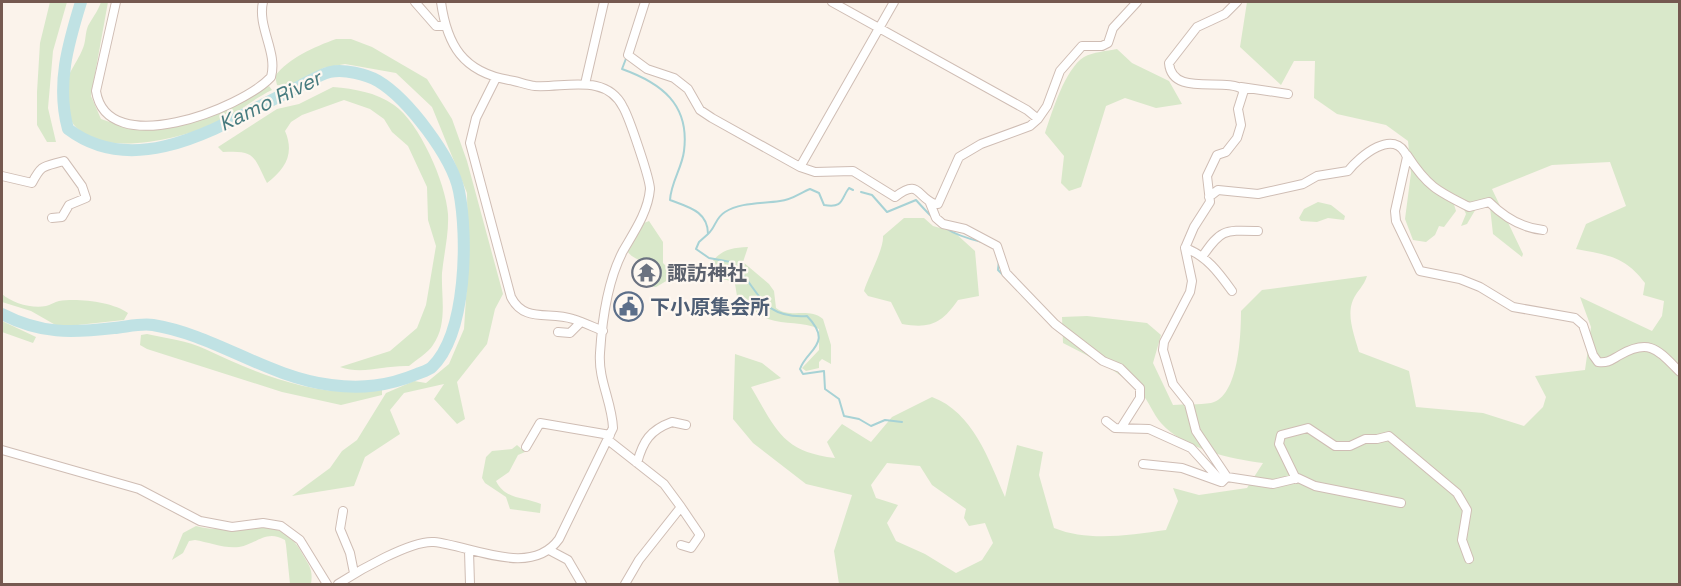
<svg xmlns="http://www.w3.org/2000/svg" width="1681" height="586" viewBox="0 0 1681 586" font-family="'Space Grotesk','Noto Sans JP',sans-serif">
  <rect width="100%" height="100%" fill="#fbf3eb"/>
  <!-- green -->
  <path fill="#d9e8ca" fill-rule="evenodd" d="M50,2H67L53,51L48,108L56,142H47L37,125V92L40,43Z
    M101,2H108L91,96L101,119C165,142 212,111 269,86L272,90C251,100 235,116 213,125C173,141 69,167 65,99C64,74 75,68 83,48C86,41 85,33 88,26C93,17 98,11 101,2Z
    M1247,2H1679V584H839L834,551L852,495L806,484L753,443L733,419L735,354L762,363L781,378L751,387C776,429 782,452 835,458L827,442L842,424L871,442L892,417L932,397C973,412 989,460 1005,497L1017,445L1043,452L1039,475L1054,528C1089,542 1129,535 1166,530L1178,501L1173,488L1199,495L1247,488L1263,463C1231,459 1184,449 1161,423C1153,414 1149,401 1141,393C1119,370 1090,357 1063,343L1062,317L1087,316L1147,323L1161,335L1153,363L1173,405C1185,404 1199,405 1211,403C1239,397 1241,334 1241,311L1262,290L1367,276C1364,286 1357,291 1353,300C1346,316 1355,337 1359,352L1409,371L1416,407L1483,413L1524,426L1543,407L1546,397L1535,376L1585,370L1591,327L1580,297L1652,331L1662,316L1664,301L1643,295L1645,283C1625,256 1607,255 1576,249L1586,224L1626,206L1610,162L1552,165L1492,189L1523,254L1522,257L1493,234L1490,207H1477L1467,224L1461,226L1466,214L1461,202L1452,198L1456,211L1444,227L1439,226L1435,235L1426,242L1413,240L1405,219L1411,173L1408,141L1386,125L1337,114L1314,98L1315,61H1294L1281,85L1240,47ZM887,463L920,466L932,485L966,509L964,518L969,526L985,523L993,543L982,560L956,573L925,554L896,541L887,523L898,505L876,498L871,485Z
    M336,39H351L372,47L427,79L452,119L467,161L503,294L495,309L487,344L457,382L465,419L457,424L434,399L444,384L404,393L390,410L400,434L365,457L354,486L292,496L330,468L342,451L357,440L386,393L414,381L426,383L449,364L464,329L468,267L467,193L432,107L396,73L345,64L323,68L305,81L289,87L277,85L275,76C289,58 314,47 336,39Z
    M1117,49L1132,63L1169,81L1182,104L1156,108L1125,98L1106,106L1081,187L1069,191L1061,183L1064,156L1045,133C1052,112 1065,69 1084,57C1093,52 1107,51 1117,49Z
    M333,87C355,89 375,92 394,105C419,122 446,183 448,214C449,234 444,253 442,273C441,296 448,324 433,345C428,353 416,360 409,366C384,365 363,375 340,367L390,351L417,328L426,305L436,246L428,220L427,187L408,146L392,132L384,119L370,109L344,100L302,115L291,122L285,131C295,154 285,169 267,183C253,156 256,150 223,152L218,147L277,109L299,104Z
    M1318,202L1331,205L1345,216L1344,220L1328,218L1317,222L1301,221L1299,218L1304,209Z
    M904,218H924L933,226L954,232L975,251L979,296L958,300C942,323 931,329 902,324L891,302L868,296L864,291C868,277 884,249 883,236Z
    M649,221L663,242V263L672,272L668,280L656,287H653L658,276C653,257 637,265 627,251L644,223Z
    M748,247L743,262L769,284L774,291L776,308C790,319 809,307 823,319L831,345V364L822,359L819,362V368L806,371L802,368L819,350V329C803,321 785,325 768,319C756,315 748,303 737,296L735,284L727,280H712L709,266C720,250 729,248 748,247Z
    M2,294C12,303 32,309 46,306C50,305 55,302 59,301C78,298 113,302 128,313L124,320L59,327L31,311L2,302Z
    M2,321L36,337L33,343L2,332Z
    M147,334C166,338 188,341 205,349C260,375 321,400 382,389V395L341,405L282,392L147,349L140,345L141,335Z
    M517,445L525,452L518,455L509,472L496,481C505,500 525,497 541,504L540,513L510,509L506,497L485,483L482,478L486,457L492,451L512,449Z
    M196,526C239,538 279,508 303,555C310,567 313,570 311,584H290L286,545L285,540C266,529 257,544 239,547C225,549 208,542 195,540L189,541L183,553L172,560L183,533Z"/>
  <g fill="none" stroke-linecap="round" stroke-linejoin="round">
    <!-- stream -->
    <path stroke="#a7d2d5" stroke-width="2" d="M627,56L622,69C661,83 690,104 684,151C682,168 671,182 670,200C688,207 708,211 708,234L699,242L696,249L709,258L731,262C760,287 758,319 807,316C834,344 807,349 800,369L803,374L824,371L825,389L839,399L844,416L859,419L871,426L885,420L902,422
      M861,192L872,195L887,212L916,200C939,226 948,234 982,242
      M708,234C716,227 715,218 725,212C741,202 761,204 780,201C792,200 800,193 810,189L819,193L824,205C844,209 841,198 849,188L853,190
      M999,260L998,270L1004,276
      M1022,295L1058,331"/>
    <!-- river -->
    <path stroke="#c0e2e4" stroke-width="12" d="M2,314C41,334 71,333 114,328C126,327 141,323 153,325C215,335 267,377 331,385C362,389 388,386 417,374C422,372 429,370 432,367C467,333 468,236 459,191C452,157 408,99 378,81C366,74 344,69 330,72C317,75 302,86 290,91C224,123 138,182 68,129C56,85 68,44 81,2"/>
    <defs>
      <path id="street" d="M116,2L96,91C107,161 241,109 271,77C278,52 257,27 263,2
        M415,2L436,26H444
        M645,2L628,55L647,69L674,78L688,89L700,110L712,118L800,167L815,172L853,171L895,197C920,178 916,197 935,204H938L959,157L981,144L1030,126L1038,119L1047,106L1060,71L1082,46H1102L1108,43L1113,28L1137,2
        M832,2L1027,110L1038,119
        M496,78L476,118L470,143L511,297C524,323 549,311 573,319C583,322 593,327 603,331
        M585,84L604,2
        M1241,87L1288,94
        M1407,155C1427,186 1437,191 1469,207L1489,202C1504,217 1522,228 1543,230
        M800,167L894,2
        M2,176L32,183C42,164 43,167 64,161L82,186L86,198L69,205L62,217L52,218
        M1209,197L1218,190L1258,194L1303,184L1317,176L1348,171C1359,157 1395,126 1407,157L1395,211L1396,221L1420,271L1460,279L1480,287L1513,307L1575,318L1583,325L1593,355L1598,362C1609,363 1611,360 1620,355C1650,338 1658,350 1680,372
        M930,203L936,218L943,224L965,229L997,246L1006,273L1055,324L1103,361L1120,368L1140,388V398L1121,428
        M1185,248L1192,281L1190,292L1164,342L1163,350L1173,384L1189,404L1196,431L1227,477
        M1202,257C1221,229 1224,230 1258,231
        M1232,291C1219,273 1207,256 1185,248L1194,227L1210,202L1207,176L1217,155L1226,152L1237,138L1241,125L1238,109L1244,90C1225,76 1172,98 1169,63L1197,27L1225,14L1237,2
        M558,332L570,333L581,322
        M1106,421L1115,428L1149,429L1191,448L1222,482L1227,477L1273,484L1298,478L1315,486L1401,503
        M608,440L664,484L681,507L639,560L625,584
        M526,447L540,423L610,435
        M2,450L139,489L200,521L232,527L263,523L281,526L300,540L327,584
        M637,463C643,441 650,430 672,422L686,425
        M1143,464L1182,468L1221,482
        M1296,479L1279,444L1281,435L1308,428L1335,446H1350L1365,439H1377L1389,436L1457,493L1467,510L1462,540L1469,559
        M343,511L340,529L350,553L354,573
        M681,545L691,548L700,535L681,507
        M469,551L470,584
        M551,551L568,560L582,584
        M338,584C358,571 411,540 434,542C472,546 531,578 559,539L613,428C612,402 598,380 600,353C602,321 608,280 623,251C634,232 648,212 650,189C650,179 629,117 623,107C606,73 565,88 535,86C526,85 517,81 509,80C463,72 447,45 441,2"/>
    </defs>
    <!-- street casing -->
    <use href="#street" stroke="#cfbdb4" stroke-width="10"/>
    <!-- street -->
    <use href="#street" stroke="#fff" stroke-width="8"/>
  </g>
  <!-- icons -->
  <defs>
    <symbol id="temple-ring" viewBox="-11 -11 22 22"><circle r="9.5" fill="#fef8f1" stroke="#6b7280" stroke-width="1.5"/><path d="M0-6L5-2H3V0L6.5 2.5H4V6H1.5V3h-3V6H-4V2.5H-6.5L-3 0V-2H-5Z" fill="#6b7280"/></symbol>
    <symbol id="civic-ring" viewBox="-11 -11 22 22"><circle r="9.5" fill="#fef8f1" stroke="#5c6f8a" stroke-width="1.5"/><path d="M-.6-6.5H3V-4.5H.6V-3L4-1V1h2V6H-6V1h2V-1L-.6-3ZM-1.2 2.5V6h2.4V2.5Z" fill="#5c6f8a"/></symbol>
  </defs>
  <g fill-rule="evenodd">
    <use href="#temple-ring" x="630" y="256" width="33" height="33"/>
    <use href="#civic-ring" x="612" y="290" width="33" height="33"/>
  </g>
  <g text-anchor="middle" stroke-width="4.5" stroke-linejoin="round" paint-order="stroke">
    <!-- worship labels -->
    <g font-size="20" font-weight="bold" fill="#5b616d" stroke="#fef8f1" text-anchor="start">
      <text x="667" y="280">諏訪神社</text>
    </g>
    <!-- service labels -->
    <g font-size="20" font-weight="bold" fill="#4e5e75" stroke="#fef8f1" text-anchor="start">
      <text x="650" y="314">下小原集会所</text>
    </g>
    <!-- water labels -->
    <g font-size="21" font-style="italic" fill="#477b7f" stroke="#fef8f1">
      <text transform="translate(270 101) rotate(-26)" y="7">Kamo River</text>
    </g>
  </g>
  <!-- border -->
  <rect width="1681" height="586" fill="none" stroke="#755950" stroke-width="6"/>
</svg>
